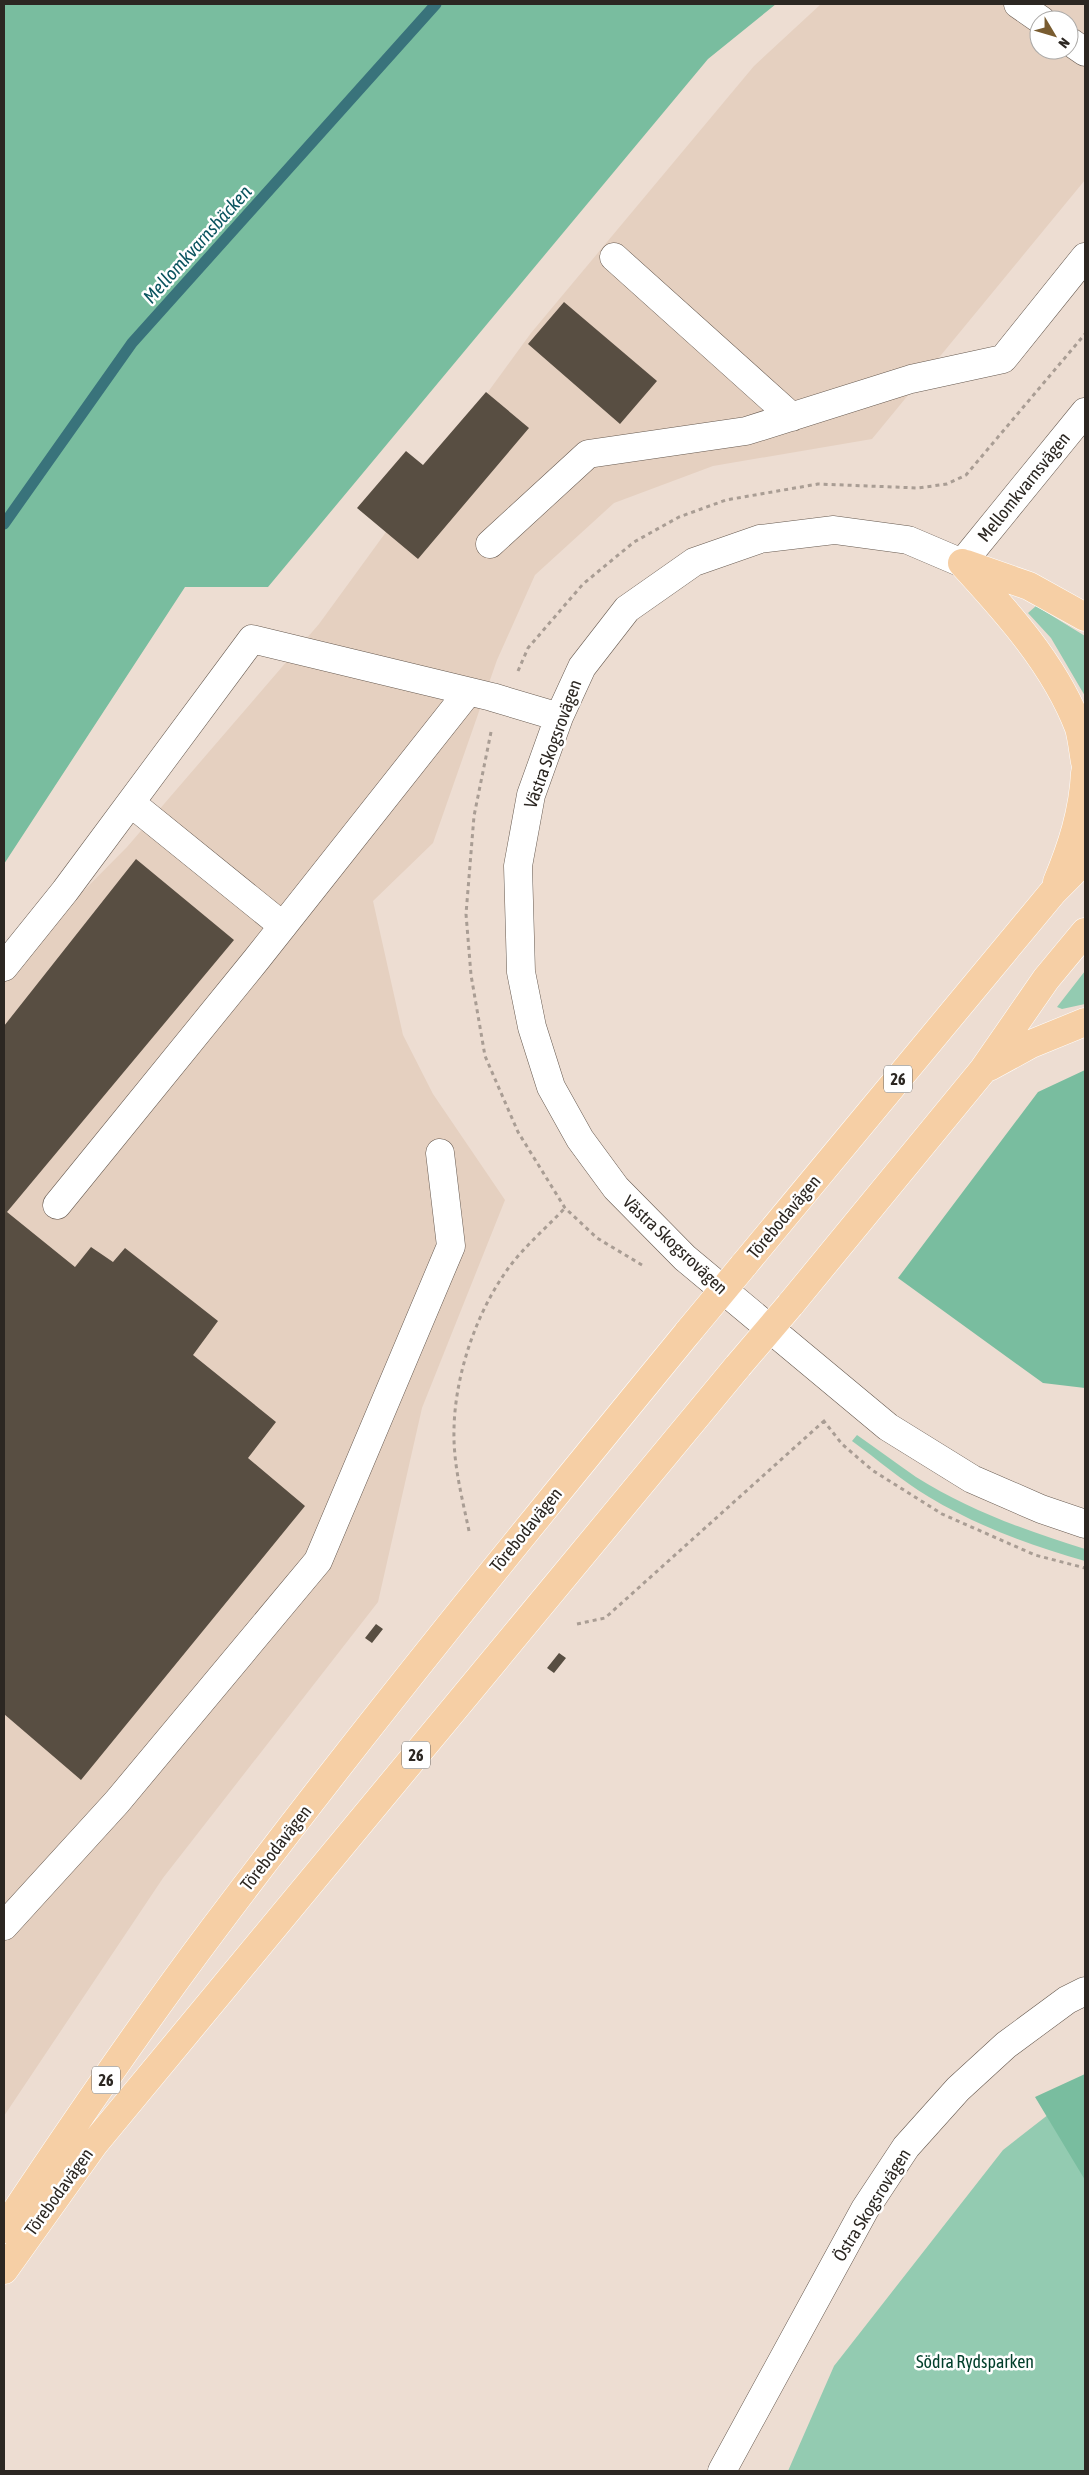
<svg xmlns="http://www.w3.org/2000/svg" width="1089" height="2475" viewBox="0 0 1089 2475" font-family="'Asap Condensed',sans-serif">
  <rect width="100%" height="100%" fill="#edddd2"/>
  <!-- built -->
  <path fill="#e5d0c0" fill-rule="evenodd" d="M821,4H1085V180L872,439L713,466L614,503L535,575L497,660L433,843L373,901L403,1035L433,1094L505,1200L422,1408L378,1602L163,1878L4,2116V971L127,847L319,624L531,333L754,66ZM1039,20H1069V50H1039Z"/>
  <!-- green -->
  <path fill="#93cbb1" d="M1036,606L1085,636V696L1051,638L1028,613Z
    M1085,971V1004L1062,1009L1057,1007Z
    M857,1435C877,1449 896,1463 916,1477C968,1510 1027,1531 1085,1549V1561C1032,1546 977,1526 929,1497C902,1481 877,1459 852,1441Z
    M1085,2086V2471H788L834,2366L1003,2150Z"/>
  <!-- forest -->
  <path fill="#79bd9f" d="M4,4H776L708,59L268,587H185L4,864Z
    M1085,1070V1388L1043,1383L898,1278L1038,1092Z
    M1085,2074V2180L1035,2097Z"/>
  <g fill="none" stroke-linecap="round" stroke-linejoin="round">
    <!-- stream -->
    <path stroke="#39737b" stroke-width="11" d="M4,524L132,343L436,4"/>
  </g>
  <!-- building -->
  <path fill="#584e42" d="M564,302L657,381L620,424L528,344Z
    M486,392L529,428L418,559L357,508L406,451L423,465Z
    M136,859L234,940L7,1212L75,1267L91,1247L113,1262L125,1248L218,1321L193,1355L276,1422L248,1458L305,1506L81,1780L4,1714V1026Z
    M376,1624L383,1629L372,1643L365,1638Z
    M559,1653L566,1658L554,1673L547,1668Z"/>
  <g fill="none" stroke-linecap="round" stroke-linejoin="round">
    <defs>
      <path id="minor" d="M1018,4L1041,20
        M1069,41L1085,52
        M614,257L792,417
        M1085,412L962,563L908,540L834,530L760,539L694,562L627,609L582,667L559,717L531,795L518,866L521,972L532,1027L551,1087L580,1139L616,1188L685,1258L888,1427L972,1479L1041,1509L1085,1524
        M490,544L588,454L746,431L911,379L1003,359L1085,257
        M131,803L283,926
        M4,967L65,891L252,639L492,697L559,717
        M57,1205L256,960L468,692
        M4,1926L117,1802L318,1561L451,1246L440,1153
        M722,2471L865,2209L906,2147L958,2089L1006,2045L1067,2000L1085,1991"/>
      <path id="highway" d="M962,563C1007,612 1055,665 1079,728C1082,739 1083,751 1085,762
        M966,564L1029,586L1085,617
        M1057,882C1072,846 1083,812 1085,773
        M989,1067L1031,1044L1085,1022
        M743,1266L1053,892L1085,860
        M790,1305L983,1070L1046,979L1085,932
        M4,2229C71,2128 139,2028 212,1931C365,1727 527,1529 689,1331
        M4,2270L94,2144L738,1366"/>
    </defs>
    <!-- minor casing -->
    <use href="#minor" stroke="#66594f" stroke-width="29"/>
    <!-- highway casing -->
    <use href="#highway" stroke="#fff" stroke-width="29"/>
    <!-- path -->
    <path stroke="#a99d94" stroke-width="3" stroke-dasharray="4 4" stroke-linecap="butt" d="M518,671L528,648L583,584L634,542L679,517L726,500L818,484L918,488L947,484L966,475L1085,334
      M491,732L474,816L466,914L471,975L485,1056L518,1132L565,1208L597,1238L642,1265
      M823,1420L842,1444L872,1470L942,1514L1035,1555L1085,1568
      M469,1531C462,1497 453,1464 454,1429C455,1374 477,1310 510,1266C526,1245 547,1227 565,1208
      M577,1624L605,1618L824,1421"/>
    <!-- minor -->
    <use href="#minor" stroke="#fff" stroke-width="28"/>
    <!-- highway -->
    <use href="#highway" stroke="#f6cfa5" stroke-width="28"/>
    <defs>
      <path id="highway-bridge" d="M689,1331L743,1266
        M738,1366L790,1305"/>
    </defs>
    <!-- highway-bridge casing -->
    <use href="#highway-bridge" stroke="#fff" stroke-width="29" stroke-linecap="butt"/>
    <!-- highway-bridge -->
    <use href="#highway-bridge" stroke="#f6cfa5" stroke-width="28"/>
  </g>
  <g text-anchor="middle" stroke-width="5" stroke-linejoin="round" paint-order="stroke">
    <!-- shield labels -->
    <g fill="#fff" stroke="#6b6864" stroke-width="1">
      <rect x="884" y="1065.5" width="28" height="27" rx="4"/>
      <rect x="402" y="1741.5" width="28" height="27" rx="4"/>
      <rect x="92" y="2066.5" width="28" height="27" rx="4"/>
    </g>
    <g font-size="16" font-weight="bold" fill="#2c2722">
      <text x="898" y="1085">26</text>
      <text x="416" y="1761">26</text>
      <text x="106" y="2086">26</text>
    </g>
    <!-- street labels -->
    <g font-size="18" fill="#2c2722" stroke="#fff">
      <text transform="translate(1024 487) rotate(-51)" y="6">Mellomkvarnsvägen</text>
      <text transform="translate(553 744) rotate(-70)" y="6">Västra Skogsrovägen</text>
      <text transform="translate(784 1217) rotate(-50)" y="6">Törebodavägen</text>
      <text transform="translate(675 1245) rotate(43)" y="6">Västra Skogsrovägen</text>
      <text transform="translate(526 1530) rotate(-51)" y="6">Törebodavägen</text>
      <text transform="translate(276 1848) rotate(-52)" y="6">Törebodavägen</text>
      <text transform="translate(59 2192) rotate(-54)" y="6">Törebodavägen</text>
      <text transform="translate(872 2205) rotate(-58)" y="6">Östra Skogsrovägen</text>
    </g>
    <!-- park labels -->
    <g font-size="18" fill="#023f2b" stroke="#fff">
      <text x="975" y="2368">Södra Rydsparken</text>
    </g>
    <!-- water labels -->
    <g font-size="19" font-style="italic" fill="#0a545f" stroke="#fff">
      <text transform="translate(197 244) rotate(-48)" y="7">Mellomkvarnsbäcken</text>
    </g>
  </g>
  <!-- border -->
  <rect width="1089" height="2475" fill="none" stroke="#2c2722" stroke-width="10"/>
  <!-- north arrow -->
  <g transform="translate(1054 35) rotate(128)"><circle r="24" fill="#ffffff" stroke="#aba9a7"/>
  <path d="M0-4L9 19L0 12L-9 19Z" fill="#795c30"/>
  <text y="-8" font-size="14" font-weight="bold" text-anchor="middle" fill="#2c2722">N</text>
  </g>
</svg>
